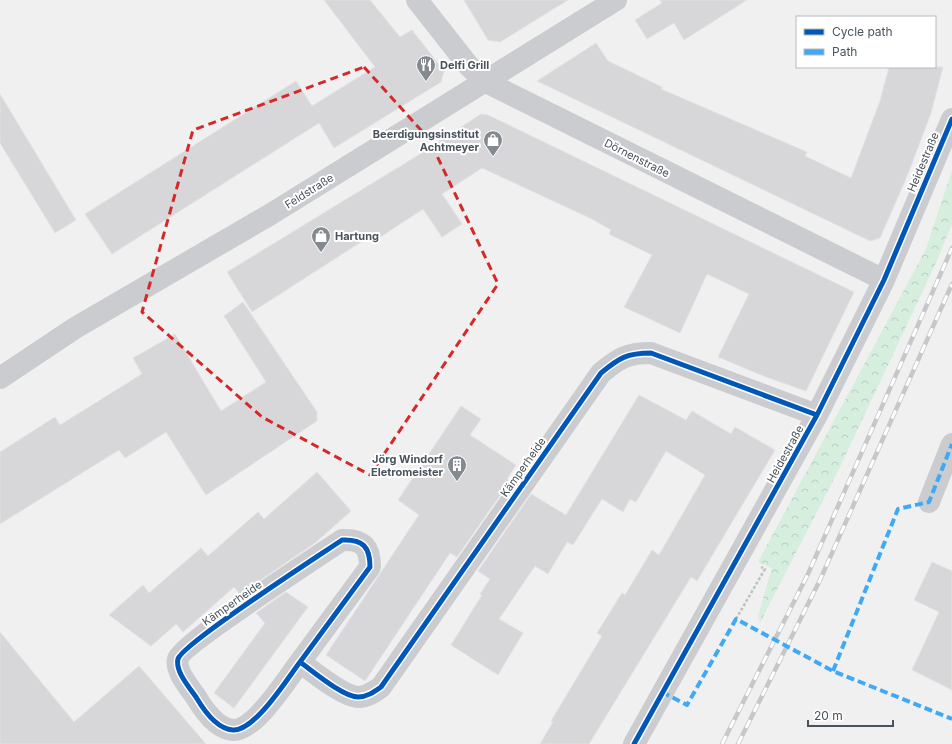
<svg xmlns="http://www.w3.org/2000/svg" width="952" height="744" viewBox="0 0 952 744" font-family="Inter,sans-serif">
  <defs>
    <pattern id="forest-crowns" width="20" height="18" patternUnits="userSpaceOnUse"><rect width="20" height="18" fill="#d6eede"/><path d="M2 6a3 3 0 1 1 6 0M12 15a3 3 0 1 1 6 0" fill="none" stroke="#b9cec1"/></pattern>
  </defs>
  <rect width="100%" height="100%" fill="#f1f0f0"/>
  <!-- forest -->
  <path fill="url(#forest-crowns)" d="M952,170V224L936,263L841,465L760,623L758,616L772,568L758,562L926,249Z"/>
  <!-- building -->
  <path fill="#d7d7d9" stroke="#e2e2e3" d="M324,0H370L400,37L412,30L444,71L441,82L334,148L319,123L112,254L85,214L296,81L312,106L375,67Z
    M464,0H568L500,42L488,40Z
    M660,0H747L684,40L674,23L647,39L635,20L662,3Z
    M596,43L608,61L662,87L661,89L807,152L805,156L851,178L880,101L889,67H943L931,113L908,174L880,238L870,241L537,81Z
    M0,94L76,220L55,233L0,143Z
    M481,114L488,115L854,292L806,391L766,377L718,357L749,294L707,274L680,333L624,307L652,255L609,234L611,230L592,219L482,168L442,194L462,224L442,237L423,209L376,240L372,235L252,312L227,272L417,156Z
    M243,302L317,412V421L206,495L166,432L125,458L119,450L0,524V452L55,417L60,425L142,374L133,358L175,334L221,411L266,382L224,316Z
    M639,395L686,420L692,411L731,434L735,427L775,450L697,581L691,577L589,744H540L553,722L551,721L602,636L597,633L622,593L625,595L652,550L659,555L705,475L666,451L636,502L630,499L623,512L602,499L573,545L567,542L548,574L535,566L499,619L523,633L498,675L451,645L482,595L480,594L490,579L478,571L531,494L566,515Z
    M461,406L481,419L470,435L516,465L507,479L510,481L457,557L450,553L365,681L326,655L419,515L398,500Z
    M317,472L351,511L315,543L240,594L234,587L183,632L176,624L151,646L109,615L143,585L149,593L201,548L208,556L258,512L264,519Z
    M932,562L952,571V690L912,670L939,612L914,600Z
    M286,592L308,607L234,708L214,693L265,623L256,613Z
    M0,632L74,722L139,666L206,744H0Z"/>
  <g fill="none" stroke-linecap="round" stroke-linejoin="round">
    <!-- path -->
    <path stroke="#b8c4c0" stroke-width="2.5" stroke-dasharray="3 2" stroke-linecap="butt" d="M736,619L765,569L761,567"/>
    <!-- minor -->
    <path stroke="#cacccf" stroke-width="22" d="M417,0L468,65L484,81L884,280
      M0,378L75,328L271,214L616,0
      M929,502L952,444
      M300,662L370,567C370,547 363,539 342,540C320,555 182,644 178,659C175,671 189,687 196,697C203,709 217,729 233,730C255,731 287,679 300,662C314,672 342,696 358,697C367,697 374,692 381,687L601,373C619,358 627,353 651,353L817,415
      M634,744L817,415L884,280L952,119"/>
    <defs>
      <path id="rail" d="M722,744L808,574L952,248
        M738,744L820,580L952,284"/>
    </defs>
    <!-- rail casing -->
    <use href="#rail" stroke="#c5c7c9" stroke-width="4.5"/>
    <!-- rail -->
    <use href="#rail" stroke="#fff" stroke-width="3" stroke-dasharray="9" stroke-linecap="butt"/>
    <!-- quiet -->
    <path stroke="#3fa9f5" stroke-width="4" stroke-dasharray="8 4" stroke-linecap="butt" d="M833,671L898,509L929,502L952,444
      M662,692L687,705L736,619L833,671L952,719"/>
    <defs>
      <path id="cycleway" d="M300,662L370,567C370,547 363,539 342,540C320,555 182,644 178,659C175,671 189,687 196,697C203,709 217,729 233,730C255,731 287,679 300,662C314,672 342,696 358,697C367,697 374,692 381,687L601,373C619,358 627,353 651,353L817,415
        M634,744L817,415L884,280L952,119"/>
    </defs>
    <!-- cycleway casing -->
    <use href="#cycleway" stroke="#fff" stroke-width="8"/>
    <!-- cycleway -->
    <use href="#cycleway" stroke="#0057b8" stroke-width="5"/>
  </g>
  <!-- marked area -->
  <path fill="none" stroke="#d62828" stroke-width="3" stroke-dasharray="8 5" stroke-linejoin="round" d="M364,67L429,139L498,284L370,475L262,417L142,312L193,130Z"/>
  <!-- icons -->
  <defs>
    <symbol id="restaurant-pin" viewBox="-11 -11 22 30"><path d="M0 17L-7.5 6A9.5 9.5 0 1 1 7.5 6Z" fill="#838a90" stroke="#fff"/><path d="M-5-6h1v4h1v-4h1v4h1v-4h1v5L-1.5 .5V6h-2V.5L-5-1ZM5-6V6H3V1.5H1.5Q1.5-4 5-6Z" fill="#fff"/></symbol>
    <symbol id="shop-pin" viewBox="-11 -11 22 30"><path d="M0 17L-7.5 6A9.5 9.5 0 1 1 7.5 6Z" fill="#838a90" stroke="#fff"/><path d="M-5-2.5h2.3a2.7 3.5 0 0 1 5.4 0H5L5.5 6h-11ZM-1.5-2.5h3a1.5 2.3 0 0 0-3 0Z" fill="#fff"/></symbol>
    <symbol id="building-pin" viewBox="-11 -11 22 30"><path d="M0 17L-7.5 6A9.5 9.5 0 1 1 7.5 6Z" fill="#838a90" stroke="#fff"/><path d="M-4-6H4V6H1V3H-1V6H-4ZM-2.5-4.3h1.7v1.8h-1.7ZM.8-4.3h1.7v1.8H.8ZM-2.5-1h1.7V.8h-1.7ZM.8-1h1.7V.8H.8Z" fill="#fff"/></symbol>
  </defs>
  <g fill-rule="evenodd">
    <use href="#restaurant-pin" x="415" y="54" width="22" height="30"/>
    <use href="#shop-pin" x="482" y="129" width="22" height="30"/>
    <use href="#shop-pin" x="310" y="225" width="22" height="30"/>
    <use href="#building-pin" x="446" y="454" width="22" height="30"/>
  </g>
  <g text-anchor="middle" stroke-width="4" stroke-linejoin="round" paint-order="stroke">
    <!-- poi labels -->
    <g font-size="11" font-weight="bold" fill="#48535c" stroke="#fff" text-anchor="start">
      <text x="440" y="69">Delfi Grill</text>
      <text x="479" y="138" text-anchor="end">Beerdigungsinstitut<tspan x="479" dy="13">Achtmeyer</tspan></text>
      <text x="335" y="240">Hartung</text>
      <text x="443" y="463" text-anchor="end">Jörg Windorf<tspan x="443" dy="13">Eletromeister</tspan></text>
    </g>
    <!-- street labels -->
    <g font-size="11" fill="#48535c" stroke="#fff">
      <text transform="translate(637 158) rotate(27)" y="4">Dörnenstraße</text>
      <text transform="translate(923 162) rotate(-67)" y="4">Heidestraße</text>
      <text transform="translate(309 191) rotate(-32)" y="4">Feldstraße</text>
      <text transform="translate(785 454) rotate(-61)" y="4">Heidestraße</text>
      <text transform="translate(523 467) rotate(-55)" y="4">Kämperheide</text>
      <text transform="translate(232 603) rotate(-35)" y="4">Kämperheide</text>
    </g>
  </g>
  <!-- legend -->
  <rect x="796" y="16" width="140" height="52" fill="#ffffff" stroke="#b6babe"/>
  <rect x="804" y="29" width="20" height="6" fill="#0057b8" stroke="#b6babe"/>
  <text x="832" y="36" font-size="12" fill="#48535c">Cycle path</text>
  <rect x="804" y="49" width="20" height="6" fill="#3fa9f5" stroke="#b6babe"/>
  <text x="832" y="56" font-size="12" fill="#48535c">Path</text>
  <!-- scale -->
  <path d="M808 720v6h85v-6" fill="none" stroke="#48535c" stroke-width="2"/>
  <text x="814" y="720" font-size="12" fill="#48535c" stroke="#ffffff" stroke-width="3" paint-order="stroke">20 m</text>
</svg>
